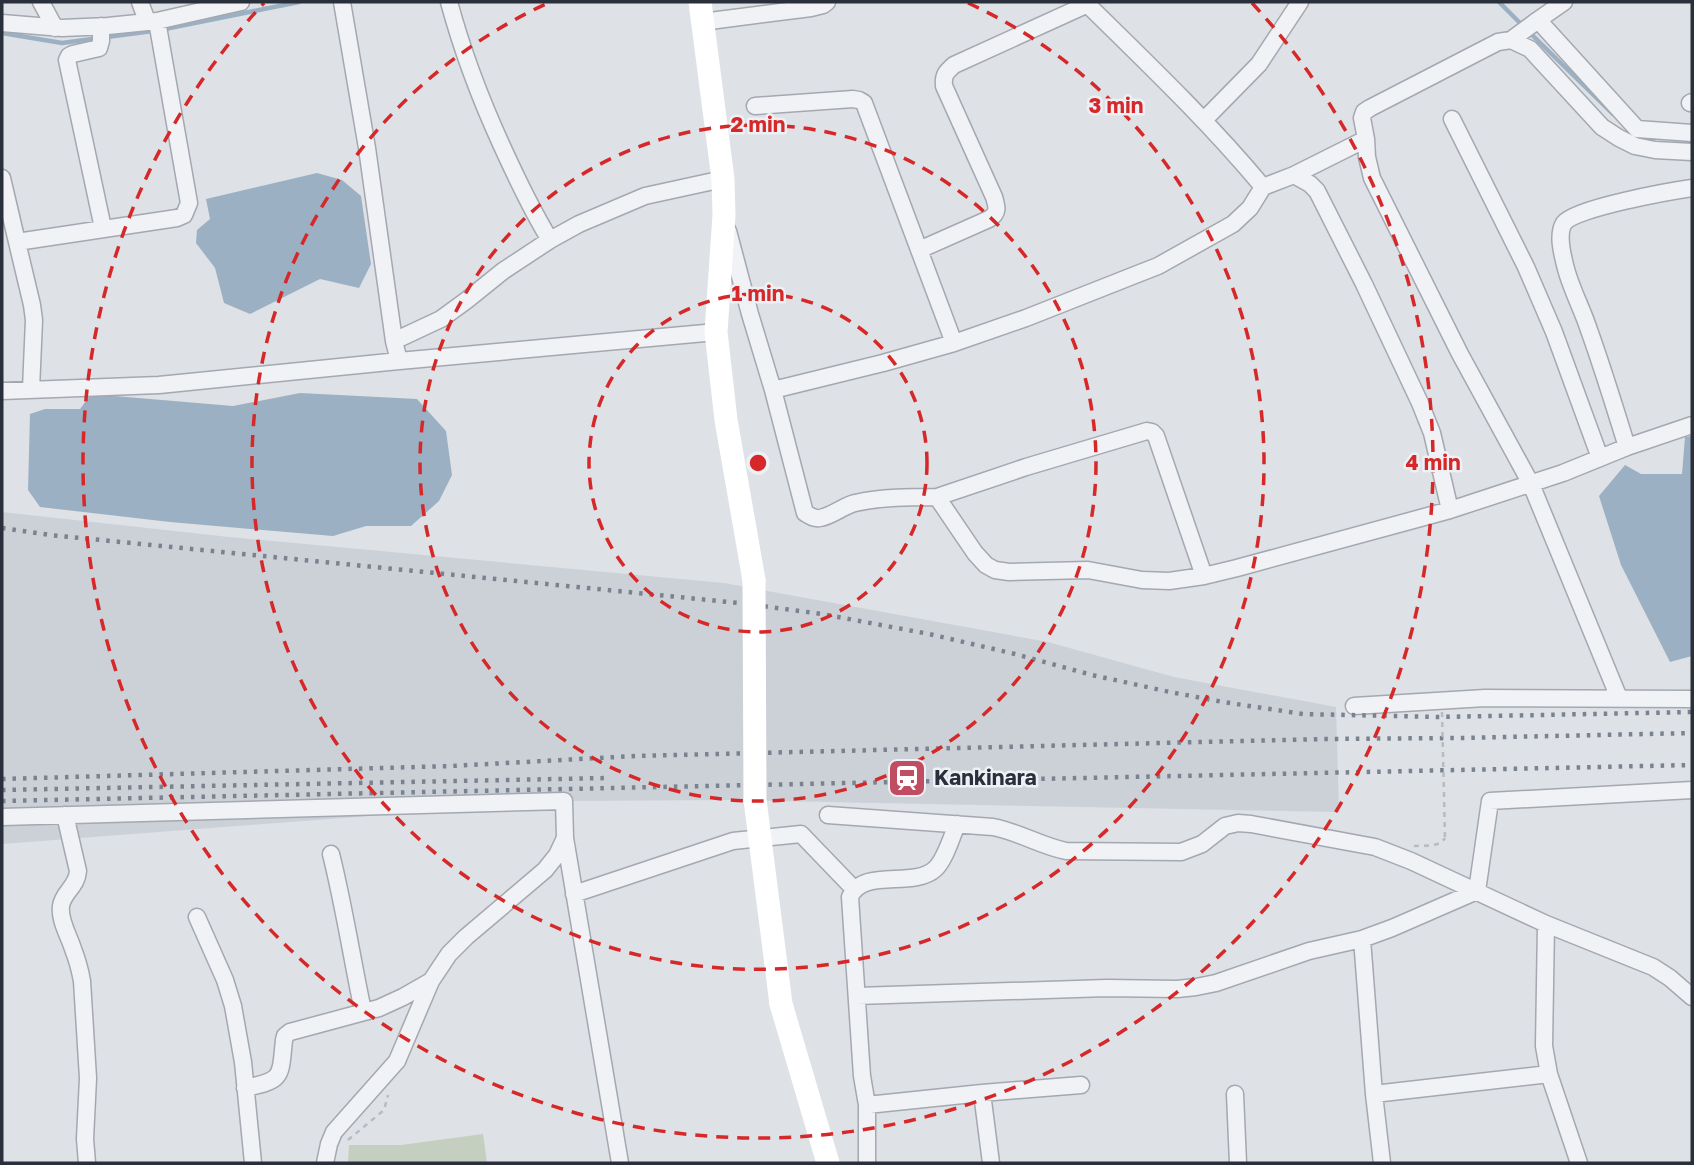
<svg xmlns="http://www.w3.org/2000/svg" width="1694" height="1165" viewBox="0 0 1694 1165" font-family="'Golos Text',sans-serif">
  <rect width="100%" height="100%" fill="#dee1e6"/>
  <!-- built -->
  <path fill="#ccd1d8" d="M2,512L229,537L724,583L1048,642L1174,677L1336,707L1339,812L729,800L564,801L2,844Z"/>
  <!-- green -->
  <path fill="#c4cfc0" d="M483,1134L487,1163H348L349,1145H401Z"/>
  <!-- water -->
  <path fill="#9cb0c3" d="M317,173L342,180L361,196L371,264L359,288L320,279L250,314L224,303L215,268L196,243L197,230L210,219L206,199Z
    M300,393L417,399L446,431L452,475L439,501L411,526H366L333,536L170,522L40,507L28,490L30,414L45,409H80L91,394L233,406Z
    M1692,436V656L1670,662L1621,565L1599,496L1625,465L1641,474H1682L1685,437Z"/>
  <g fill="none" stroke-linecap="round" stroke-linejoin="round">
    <!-- stream -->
    <path stroke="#9cb0c3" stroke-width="4.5" d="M1499,2L1523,26
      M1529,32L1613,114
      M2,33L62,43L160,30L299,2"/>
    <defs>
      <path id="street" d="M41,2L55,28
        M140,2L147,21
        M342,2L367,148L394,341
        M449,2C462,50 480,98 501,144C516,177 531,209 550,240
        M1564,2L1538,20L1637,129L1692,133
        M702,22L811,8L823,5L827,2
        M2,23L62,28L108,26L157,21L241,2
        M101,26V41L99,48L73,54L69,56L67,60L103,228
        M1511,40L1538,20
        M1690,103L1692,102
        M755,106L853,99L859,100L864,103L954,343
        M1452,119L1526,267L1554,332L1600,458
        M1204,120L1259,64L1300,2
        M1294,175L1366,139
        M2,178L17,242L177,218L184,215L189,203L157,21
        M1263,187L1294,175L1310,184L1317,191L1364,284L1420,403L1432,433L1450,510
        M728,231L750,314L773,390L805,513C810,516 814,519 820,518C832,516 843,506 855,503C882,497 910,497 937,497L975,553L986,565L995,570L1009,572L1088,570L1142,580L1169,581L1204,576L1237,568L1450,510L1563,473L1627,447L1692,425
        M17,242L32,305L34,320L31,389
        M919,250L989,219C999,213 997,207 994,197L944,86C943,75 946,72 954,65L1088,4
        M399,361L394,341L441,319L467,300L503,271L550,240L579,224L645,196L723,179
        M773,390L883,363L954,343L1026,318L1140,273L1158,266L1233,224L1250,208L1263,187C1208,121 1146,62 1085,2
        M2,391L159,385L399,361L716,332
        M1627,447C1615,408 1603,369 1589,330C1582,308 1570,287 1565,265C1562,253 1557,234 1564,223C1575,208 1671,191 1692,188
        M937,497L1026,467L1147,431L1152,432L1156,436L1204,576
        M1619,698L1531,484L1460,354L1372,178L1367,157L1366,139L1362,118L1364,112L1370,108L1498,42L1511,40L1530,49L1602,127L1619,138L1635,146L1655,150L1692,152
        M1354,706L1485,698L1692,699
        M65,815L78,871C77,887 63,892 61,906C59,920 69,936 73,949C77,959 80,970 82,981L88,1078L85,1139L87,1163
        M828,815L993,827C1019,832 1041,846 1066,851L1181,852L1202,844L1225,826L1238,823L1251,824L1375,847L1411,861L1546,924L1653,967L1670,978L1692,997
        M2,817L564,801L565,838L557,855L545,870L466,937L449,954L431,981L397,1061L334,1132L329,1144L325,1163
        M957,824C952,836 945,860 935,869C913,889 863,867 850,897L862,1076L867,1105L982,1093
        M565,838L620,1163
        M331,854C344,906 352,959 363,1011
        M574,894L733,841L801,834L854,889
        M197,917L225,980L233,1006L243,1062L253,1163
        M1546,924L1544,1046L1549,1074L1579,1163
        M1362,939L1374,1094L1382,1163
        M857,996L1107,988L1177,989L1196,987L1216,983L1309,951L1362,939L1392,928L1477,891L1490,801L1692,790
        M245,1088C284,1080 280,1077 284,1040L285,1036L290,1032L379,1008L403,997L431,981
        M1235,1094L1238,1163
        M1374,1094L1549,1074
        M867,1105V1163
        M991,1163L982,1093L1081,1085"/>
    </defs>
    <!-- street casing -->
    <use href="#street" stroke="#a4a8b0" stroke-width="19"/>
    <!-- path -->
    <path stroke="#b8bcc1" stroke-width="2.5" stroke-dasharray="5 5" stroke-linecap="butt" d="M1414,846C1424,845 1439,848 1445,838
      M348,1140L384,1110L388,1095"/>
    <!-- street -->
    <use href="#street" stroke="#f0f2f5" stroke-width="16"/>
    <!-- secondary -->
    <path stroke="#fff" stroke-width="23" d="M700,2L723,179L724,215L716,332L726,420L754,580
      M781,1004L828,1163"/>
    <!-- rail -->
    <path stroke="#79828e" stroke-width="4.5" stroke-dasharray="3.5 7" stroke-linecap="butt" d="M2,528L50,535L739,603L822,614L929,634L1015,654L1092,675L1170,692L1223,702L1303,714L1439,717L1692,712
      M2,779L451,766L635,756L1323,739L1459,738L1692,733
      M2,790L607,778
      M2,801L1692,765"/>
    <!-- path-bridge -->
    <path stroke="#b8bcc1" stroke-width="2.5" stroke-dasharray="5 5" stroke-linecap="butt" d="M1442,712L1445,838"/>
    <!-- secondary-bridge -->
    <path stroke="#fff" stroke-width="23" d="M754,580L755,800L781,1004"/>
  </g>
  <!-- distance rings -->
  <g fill="none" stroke="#d62828" stroke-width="3.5" stroke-dasharray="12 9">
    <circle cx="758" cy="463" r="169"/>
    <circle cx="758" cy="463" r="338"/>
    <path d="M968 3A506 506 0 1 1 548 3"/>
    <path d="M1252 3A675 675 0 1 1 264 3"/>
  </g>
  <!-- icons -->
  <defs>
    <symbol id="station-square" viewBox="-11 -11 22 22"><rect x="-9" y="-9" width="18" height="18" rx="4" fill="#c14d62" stroke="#edf0f4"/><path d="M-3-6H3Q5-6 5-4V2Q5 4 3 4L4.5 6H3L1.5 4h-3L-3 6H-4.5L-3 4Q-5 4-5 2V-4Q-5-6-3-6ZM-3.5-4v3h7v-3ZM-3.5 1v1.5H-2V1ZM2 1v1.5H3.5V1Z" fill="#fff"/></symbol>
  </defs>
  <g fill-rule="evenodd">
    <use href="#station-square" x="885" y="756" width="44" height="44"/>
  </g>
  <g text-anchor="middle" stroke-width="5" stroke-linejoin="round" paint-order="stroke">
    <!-- poi labels -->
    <g font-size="21" font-weight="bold" fill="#29303c" stroke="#edf0f4" text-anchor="start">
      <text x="934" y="785">Kankinara</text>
    </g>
  </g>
  <circle cx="758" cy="463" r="10" fill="#d62828" stroke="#edf0f4" stroke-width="3.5"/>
  <g font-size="21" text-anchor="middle" font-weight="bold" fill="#d62828" stroke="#edf0f4" stroke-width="5" stroke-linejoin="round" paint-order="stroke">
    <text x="1116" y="113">3 min</text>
    <text x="758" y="132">2 min</text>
    <text x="758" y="301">1 min</text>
    <text x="1433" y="470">4 min</text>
  </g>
  <!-- border -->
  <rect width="1694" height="1165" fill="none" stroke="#29303c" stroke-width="7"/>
</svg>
